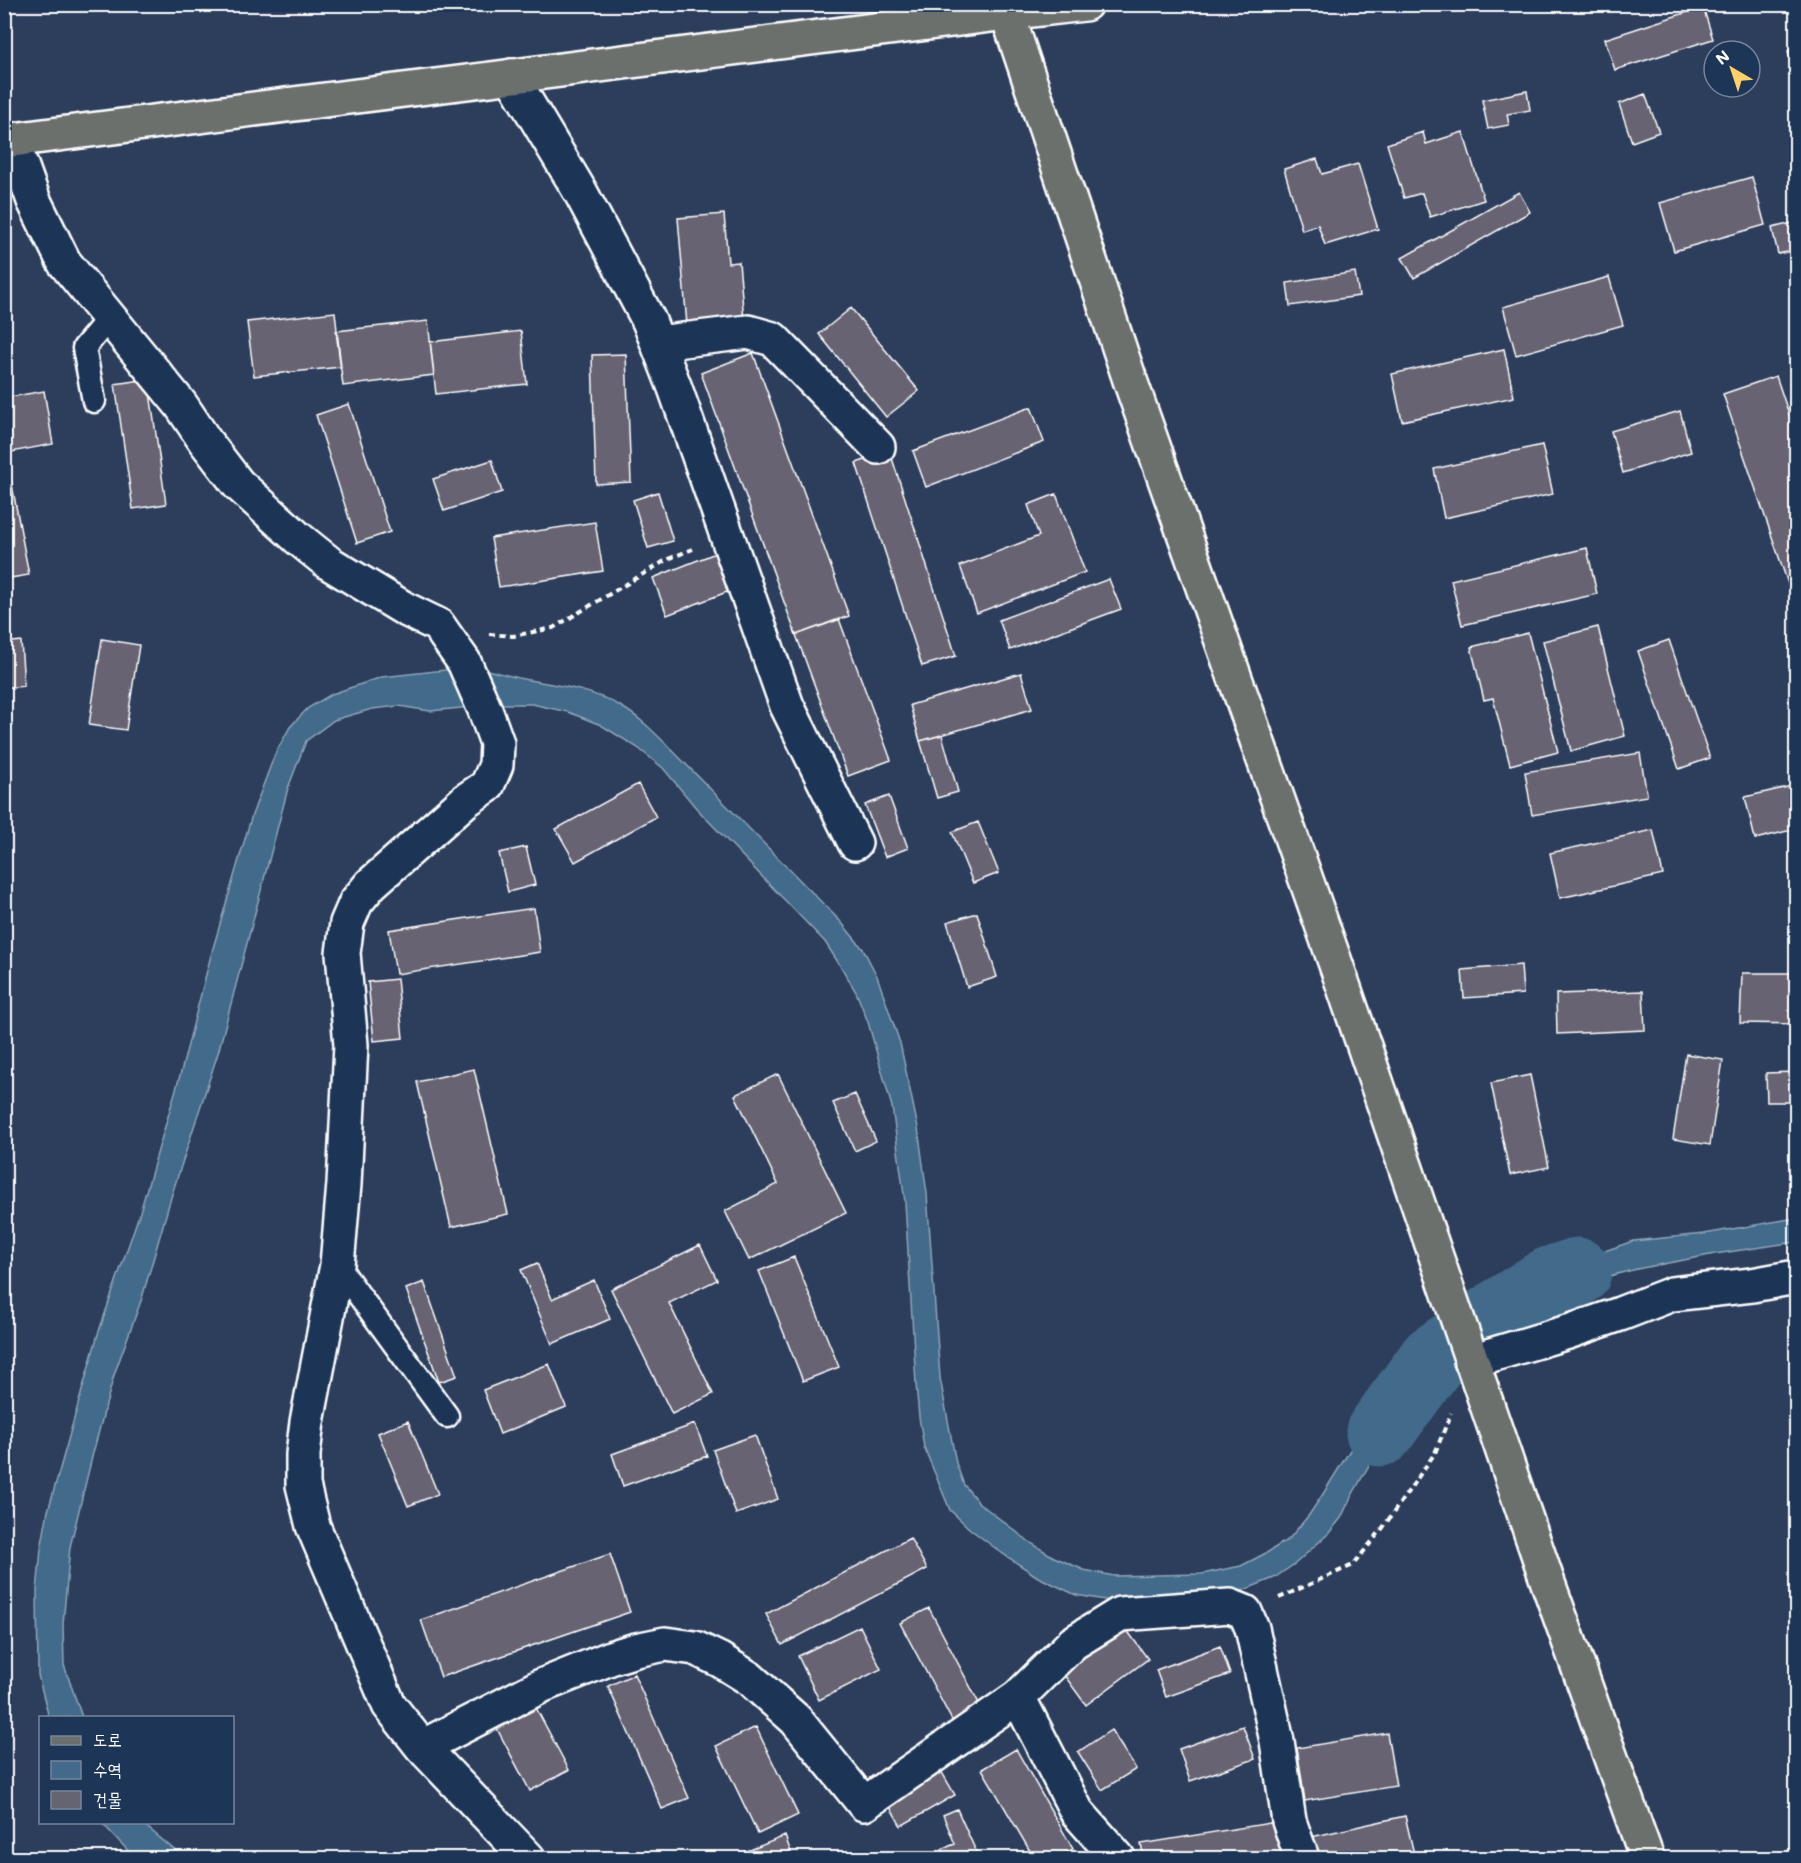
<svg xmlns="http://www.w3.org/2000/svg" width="1801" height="1863" viewBox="0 0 1801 1863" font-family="Mali,'Poor Story',sans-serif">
  <rect width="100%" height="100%" fill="#2c3e5c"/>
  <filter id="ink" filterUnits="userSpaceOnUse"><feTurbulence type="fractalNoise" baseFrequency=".0167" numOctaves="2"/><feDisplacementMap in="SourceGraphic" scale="12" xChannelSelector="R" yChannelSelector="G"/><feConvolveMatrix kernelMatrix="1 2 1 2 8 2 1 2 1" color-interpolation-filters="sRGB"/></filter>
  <g filter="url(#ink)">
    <!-- water -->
    <path fill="#436a8a" stroke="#8ea6b9" stroke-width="1.5" d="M454,669L471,707L430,711L399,706L372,709L334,720L306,741L288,788L218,1053L172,1194L142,1298L114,1375L93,1453L70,1547L63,1624L64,1665L82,1717L49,1718L38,1675L37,1591L41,1549L48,1511L98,1334L140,1212L181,1072L211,955L252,815L275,754L290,727L308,708L332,694L382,677Z
      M483,669C496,672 509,676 523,679C556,685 591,689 620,706C640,717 657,735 673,751L841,922L863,949L877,976L900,1043L918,1128L927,1194L940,1378L956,1463L964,1485L979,1503L1031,1543L1054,1557L1084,1570L1114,1576L1202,1574L1241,1566L1268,1552L1289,1539L1309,1515L1323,1494L1394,1379L1433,1343L1441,1369L1431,1382L1410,1401L1386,1435L1350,1499L1341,1518L1329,1533L1296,1563L1274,1578L1239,1592L1117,1602L1076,1595L1038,1577L1003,1554L970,1529L950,1510L924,1447L919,1417L916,1384L905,1202L892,1107L868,1022L856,992L843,970L825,942L697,809L663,768L638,748L601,725L568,712L532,704H499Z
      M1796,1218V1242L1715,1254L1637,1269L1613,1275L1570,1291L1551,1296L1496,1325L1489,1301L1517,1282L1633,1241L1704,1234Z
      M102,1823H142L184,1858H135Z"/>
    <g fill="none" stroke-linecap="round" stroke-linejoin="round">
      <!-- river -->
      <path stroke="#436a8a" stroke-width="69" d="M1380,1432L1433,1359L1496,1315L1550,1281L1577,1272"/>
    </g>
    <!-- building -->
    <path fill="#676472" stroke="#fff" stroke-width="1.5" d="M1703,7L1713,39L1615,70L1605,39Z
      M1796,48V78L1788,51Z
      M1527,91L1530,110L1507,114L1509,125L1488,129L1482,100Z
      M1645,94L1659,132L1632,142L1619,104Z
      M1423,132L1426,144L1463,132L1484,200L1430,217L1422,193L1404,198L1387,144Z
      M1317,159L1322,174L1358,164L1378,229L1325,245L1318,225L1302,230L1284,169Z
      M1752,177L1765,225L1674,251L1660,203Z
      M1519,192L1530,212L1414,278L1402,258Z
      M724,214L728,263L739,262L744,320L687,325L678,218Z
      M1796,222V250L1778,254L1772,228Z
      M1355,272L1359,296L1290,306L1287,283Z
      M1609,277L1623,325L1516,355L1503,307Z
      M851,308L919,391L886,417L819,334Z
      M335,312L341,367L254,376L247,322Z
      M428,321L434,375L343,386L336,331Z
      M521,331L527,384L436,394L430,342Z
      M1504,349L1514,397L1402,421L1392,374Z
      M753,353L849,616L796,635L701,373Z
      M626,354L631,482L596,484L592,355Z
      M1776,376L1796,435L1795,604L1723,394Z
      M148,379L166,504L133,509L115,384Z
      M44,391L53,444L6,453L29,575L4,579V398Z
      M349,404L390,532L357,543L316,415Z
      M1031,407L1044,442L926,487L913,451Z
      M1680,411L1691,452L1623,473L1611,431Z
      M1542,445L1553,494L1444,518L1434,469Z
      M890,452L956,656L922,666L856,463Z
      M492,460L502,492L444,511L433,479Z
      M658,492L673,541L648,548L633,500Z
      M1056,494L1085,572L977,613L960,566L1039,536L1028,505Z
      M595,522L603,571L499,587L491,538Z
      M1587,548L1597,594L1462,625L1451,580Z
      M718,552L732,590L667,615L653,578Z
      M1109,579L1121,609L1010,650L999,620Z
      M839,619L891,760L848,776L796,635Z
      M1598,627L1625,736L1571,751L1543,641Z
      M1528,633L1558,752L1510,765L1493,698L1484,700L1471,647Z
      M102,639L139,645L126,730L89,725Z
      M1669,640L1710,758L1679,769L1638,651Z
      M21,641L24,686L4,688V643Z
      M1021,673L1032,709L920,741L910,705Z
      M942,735L958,792L937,798L920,741Z
      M1640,753L1647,796L1532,815L1525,772Z
      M638,784L656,817L575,862L556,829Z
      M1796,785V829L1755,839L1745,797Z
      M889,796L908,848L885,857L865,805Z
      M978,822L999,873L973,883L952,832Z
      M1653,830L1663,875L1560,898L1550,853Z
      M526,847L535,885L508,892L499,853Z
      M534,908L540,952L396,974L389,930Z
      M977,913L997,977L967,987L947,922Z
      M1521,965L1523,994L1464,998L1462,970Z
      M1742,973H1796V1024L1740,1023Z
      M397,979L403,1038L374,1041L368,982Z
      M1643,991L1645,1030L1557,1034L1556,994Z
      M1686,1054L1723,1060L1710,1145L1673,1139Z
      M474,1069L508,1214L451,1227L417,1082Z
      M1796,1072V1102H1767L1766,1073Z
      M778,1074L846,1213L749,1260L725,1211L778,1184L735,1095Z
      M1530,1075L1549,1167L1510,1175L1491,1083Z
      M855,1094L876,1141L855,1151L833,1103Z
      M700,1245L717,1280L669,1303L713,1394L672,1414L611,1289Z
      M794,1257L839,1367L803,1381L759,1271Z
      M537,1263L552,1299L594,1280L610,1319L552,1344L521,1270Z
      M424,1282L457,1376L439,1382L406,1289Z
      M549,1364L566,1407L500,1434L483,1390Z
      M408,1421L438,1494L408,1506L378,1433Z
      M695,1424L707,1456L623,1486L612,1454Z
      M755,1435L778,1499L736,1514L713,1450Z
      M910,1538L927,1569L782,1645L766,1614Z
      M610,1554L630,1612L441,1677L421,1620Z
      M929,1608L983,1711L955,1726L900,1623Z
      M1118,1618L1148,1659L1086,1705L1056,1664Z
      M860,1626L881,1669L819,1700L798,1656Z
      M1220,1646L1230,1674L1166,1697L1156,1670Z
      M634,1674L689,1798L662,1809L608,1686Z
      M534,1704L569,1770L530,1791L495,1725Z
      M1243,1726L1255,1759L1190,1781L1179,1749Z
      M756,1727L798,1815L758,1834L716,1746Z
      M1111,1730L1136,1769L1102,1790L1078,1752Z
      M1387,1733L1396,1786L1305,1801L1297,1748Z
      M1016,1749L1073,1849L1056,1858H1034L982,1769Z
      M940,1769L955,1795L901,1826L886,1800Z
      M957,1809L979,1858H946L942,1849L955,1844L943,1815Z
      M1405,1816L1415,1858H1316L1311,1837Z
      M1276,1822L1282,1858H1144L1141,1844Z
      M785,1836L793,1858H730Z"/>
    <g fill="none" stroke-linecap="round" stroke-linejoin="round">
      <defs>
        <path id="service" d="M94,401L84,348L109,318
          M337,1265L447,1416"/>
        <path id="minor" d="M511,76L581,193L649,321L675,388L787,706L855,843
          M12,140L34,201L64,262L181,405L205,441L238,484L299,539L329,563L405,609L438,625L464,662L485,710L497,743L496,765L487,786L466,800L371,884L356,902L347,923L343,953L351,1045L344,1184L337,1265L307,1422L303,1454V1485L313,1526L389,1705L422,1747L528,1858
          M658,343L748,332L773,339L878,447
          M1471,1361L1568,1332L1620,1314L1672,1294L1752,1285L1796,1277
          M1018,1697L1077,1812L1118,1858
          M422,1747L541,1686L613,1657L636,1650L665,1644L695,1648L720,1660L749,1678L796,1720L864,1804L1018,1697L1073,1643L1120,1614L1230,1606L1245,1612L1252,1628L1277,1741L1289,1821L1302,1858"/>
        <path id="primary" d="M1004,4L1131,383L1340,976L1548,1583L1647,1858
          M4,141L1007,13L1085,4"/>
      </defs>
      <!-- service casing -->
      <use href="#service" stroke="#fff" stroke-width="27"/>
      <!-- minor casing -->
      <use href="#minor" stroke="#fff" stroke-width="38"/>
      <!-- primary casing -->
      <use href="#primary" stroke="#fff" stroke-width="38"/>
      <!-- path -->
      <path stroke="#fff" stroke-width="4" stroke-dasharray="6 4.5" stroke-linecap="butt" d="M489,634L513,636L553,628L668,559L693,549
        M1279,1598L1353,1565L1382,1529L1435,1453L1451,1413"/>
      <!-- service -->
      <use href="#service" stroke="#1d3557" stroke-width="22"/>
      <!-- minor -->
      <use href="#minor" stroke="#1d3557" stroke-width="33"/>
      <!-- primary -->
      <use href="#primary" stroke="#6c706d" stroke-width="33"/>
    </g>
  </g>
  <!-- margin -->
  <rect width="1801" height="1863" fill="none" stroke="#1d3557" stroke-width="24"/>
  <rect x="12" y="12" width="1777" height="1839" fill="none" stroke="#fff" stroke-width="2" filter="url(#ink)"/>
  <!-- legend -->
  <rect x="39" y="1716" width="195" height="108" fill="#1d3557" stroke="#77869a" stroke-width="1.5"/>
  <rect x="51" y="1736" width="30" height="9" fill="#6c706d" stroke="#77869a" stroke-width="1.5"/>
  <text x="93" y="1746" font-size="18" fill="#ffffff">도로</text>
  <rect x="51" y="1761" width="30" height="18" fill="#436a8a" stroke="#77869a" stroke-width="1.5"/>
  <text x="93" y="1776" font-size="18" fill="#ffffff">수역</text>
  <rect x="51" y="1791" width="30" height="18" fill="#676472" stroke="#77869a" stroke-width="1.5"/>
  <text x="93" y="1806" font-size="18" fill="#ffffff">건물</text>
  <!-- north arrow -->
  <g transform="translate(1732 69) rotate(321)"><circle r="28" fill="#1d3557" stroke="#77869a" stroke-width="1.5"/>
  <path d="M0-4.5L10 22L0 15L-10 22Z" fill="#ffd166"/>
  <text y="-9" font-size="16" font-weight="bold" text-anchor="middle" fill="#ffffff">N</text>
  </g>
</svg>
